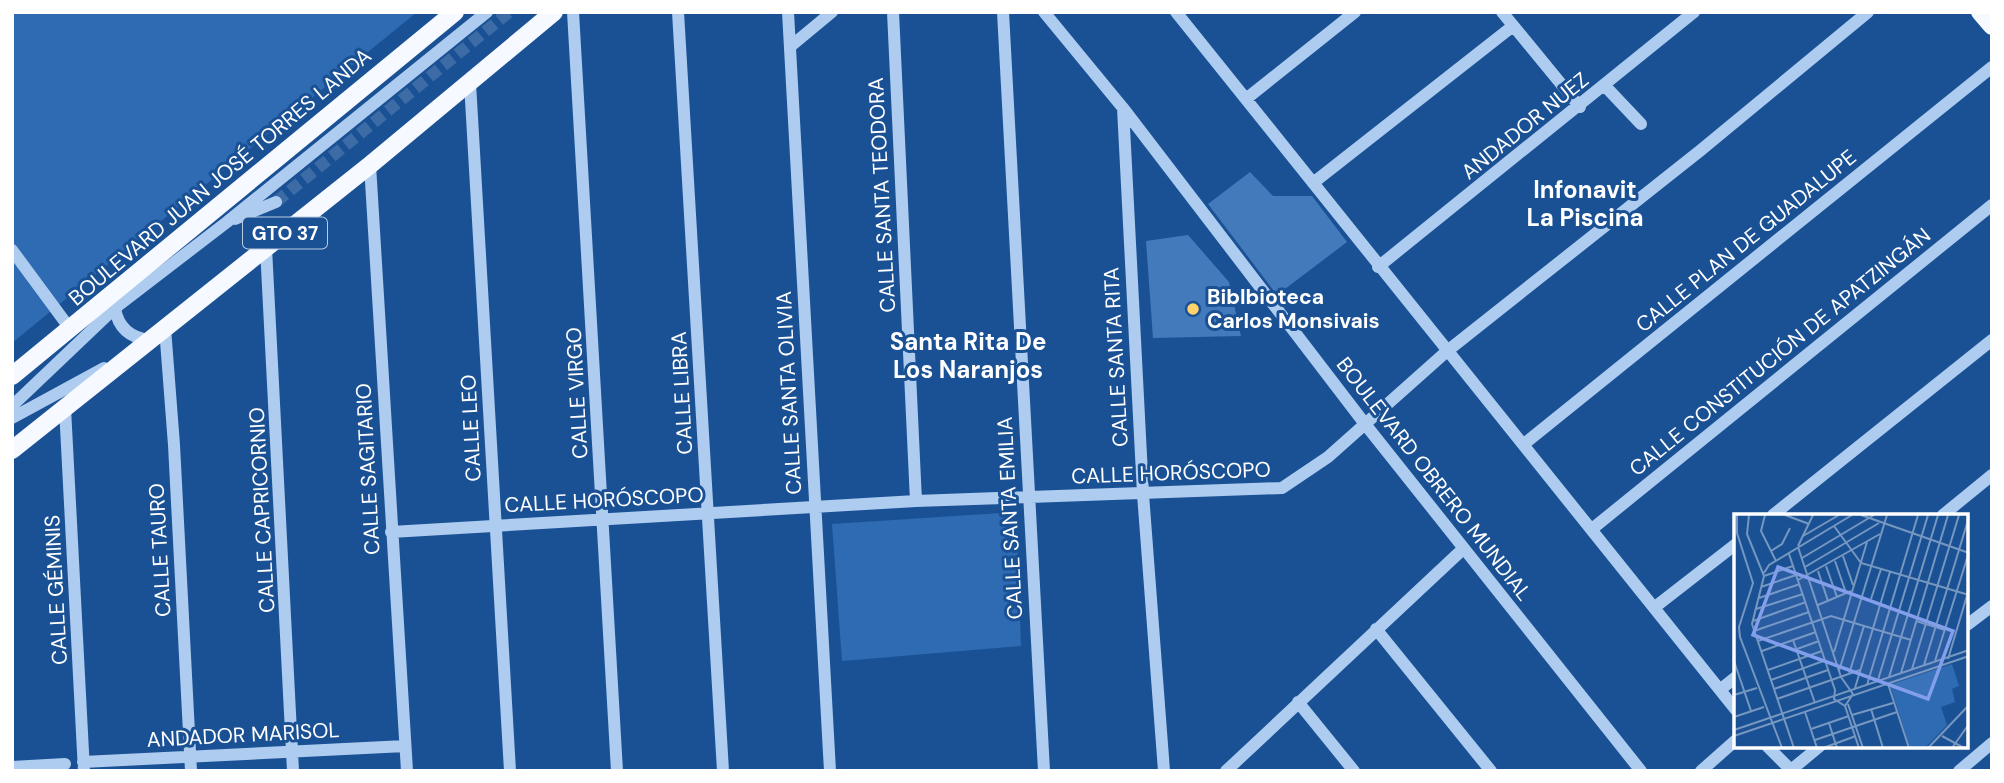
<svg xmlns="http://www.w3.org/2000/svg" width="2004" height="783" viewBox="0 0 2004 783" font-family="'DM Sans',sans-serif">
  <rect width="100%" height="100%" fill="#1a5195"/>
  <!-- green -->
  <path fill="#2e6bb3" d="M12,12H417L12,343Z
    M1016,512L1021,646L842,661L832,524Z"/>
  <!-- building -->
  <path fill="#437abc" d="M1250,172L1273,196H1312L1347,242L1277,295L1208,204Z
    M1188,235L1229,282L1241,336L1153,338L1146,241Z"/>
  <g fill="none" stroke-linecap="round" stroke-linejoin="round">
    <!-- minor-tunnel -->
    <path stroke="#3c6ba5" stroke-width="12" stroke-dasharray="12 6" stroke-linecap="butt" d="M276,202L509,12"/>
    <!-- minor -->
    <path stroke="#adccf0" stroke-width="12" d="M573,12L617,771
      M678,12L723,771
      M788,12L830,771
      M893,12L916,501
      M1003,12L1044,771
      M1044,12L1123,108L1365,424L1641,771
      M1176,12L1736,710
      M1502,12L1580,107
      M791,46L832,12
      M470,83L510,771
      M1605,86L1641,124
      M1246,99L1355,12
      M1123,108L1143,494L1164,771
      M370,165L407,771
      M1313,183L1513,26
      M235,219L276,202
      M266,248L293,771
      M12,250L71,330
      M1378,267L1694,12
      M115,308C118,328 130,338 150,340
      M165,328L174,445L191,771
      M12,406L115,308L227,222L487,12
      M65,408L84,771
      M12,418L104,368
      M1524,444L1992,67
      M1773,515L1992,340
      M1943,515L1992,475
      M1592,529L1992,205
      M391,532L916,501L1282,488L1328,457L1446,352L1701,150L1868,12
      M1655,607L1736,544
      M1967,625L1992,606
      M1376,629L1491,771
      M1721,689L1736,677
      M1298,702L1354,771
      M1767,746L1792,771
      M83,762L405,746
      M12,767L65,764
      M1791,770L1820,746
      M1226,771L1463,549
      M1701,771L1736,740
      M1959,771L1992,743"/>
    <!-- major -->
    <path stroke="#f6f9ff" stroke-width="18" d="M1980,12L1992,26
      M12,376L455,12
      M12,450L370,165L554,12"/>
  </g>
  <!-- markers -->
  <circle fill="#ffd36c" stroke="#1a5195" stroke-width="2.5" cx="1193" cy="309" r="7"/>
  <g text-anchor="middle" stroke-width="6" stroke-linejoin="round" paint-order="stroke">
    <!-- shield labels -->
    <rect fill="#1a5195" stroke="#bacbdf" stroke-width="2" x="243" y="217.5" width="84" height="31" rx="5"/>
    <g font-size="19" font-weight="bold" fill="#fff">
      <text x="285" y="240">GTO 37</text>
    </g>
    <!-- street labels -->
    <g font-size="21" fill="#fff" stroke="#1a5195">
      <text transform="translate(1525 126) rotate(-39)" y="7">ANDADOR NUEZ</text>
      <text transform="translate(220 177) rotate(-40)" y="7">BOULEVARD JUAN JOSÉ TORRES LANDA</text>
      <text transform="translate(882 195) rotate(-93)" y="7">CALLE SANTA TEODORA</text>
      <text transform="translate(1746 241) rotate(-39)" y="7">CALLE PLAN DE GUADALUPE</text>
      <text transform="translate(1780 352) rotate(-39)" y="7">CALLE CONSTITUCIÓN DE APATZINGÁN</text>
      <text transform="translate(1116 357) rotate(-93)" y="7">CALLE SANTA RITA</text>
      <text transform="translate(577 393) rotate(-93)" y="7">CALLE VIRGO</text>
      <text transform="translate(682 393) rotate(-93)" y="7">CALLE LIBRA</text>
      <text transform="translate(789 393) rotate(-93)" y="7">CALLE SANTA OLIVIA</text>
      <text transform="translate(471 428) rotate(-93)" y="7">CALLE LEO</text>
      <text transform="translate(368 469) rotate(-93)" y="7">CALLE SAGITARIO</text>
      <text transform="translate(1171 473) rotate(-2)" y="7">CALLE HORÓSCOPO</text>
      <text transform="translate(1434 479) rotate(52)" y="7">BOULEVARD OBRERO MUNDIAL</text>
      <text transform="translate(604 500) rotate(-3)" y="7">CALLE HORÓSCOPO</text>
      <text transform="translate(262 510) rotate(-93)" y="7">CALLE CAPRICORNIO</text>
      <text transform="translate(1010 518) rotate(-93)" y="7">CALLE SANTA EMILIA</text>
      <text transform="translate(160 550) rotate(-93)" y="7">CALLE TAURO</text>
      <text transform="translate(56 590) rotate(-93)" y="7">CALLE GÉMINIS</text>
      <text transform="translate(243 735) rotate(-3)" y="7">ANDADOR MARISOL</text>
    </g>
    <!-- poi labels -->
    <g font-size="21" font-weight="bold" fill="#fff" stroke="#1a5195" text-anchor="start">
      <text x="1207" y="304">Biblbioteca<tspan x="1207" dy="24">Carlos Monsivais</tspan></text>
    </g>
    <!-- quarter labels -->
    <g font-size="24" font-weight="bold" fill="#fff" stroke="#1a5195">
      <text x="1585" y="198">Infonavit<tspan x="1585" dy="28">La Piscina</tspan></text>
      <text x="968" y="350">Santa Rita De<tspan x="968" dy="28">Los Naranjos</tspan></text>
    </g>
  </g>
  <!-- overview -->
  <g transform="translate(1734 514)">
    <rect width="234" height="234" fill="#1a5195"/>
    <path d="M218,150L225,172L218,175L221,188L207,193L213,211L191,234H176L156,171Z" fill="#2e6bb3"/>
    <path fill="none" stroke="#7697bf" stroke-width="2" d="M3,1V19L19,69L5,113L6,123L48,234M15,1L13,20L30,62L18,110L60,234M31,1L27,17L42,47M51,1L75,10M127,1L235,39M100,12L127,49L235,81M69,22L105,1M64,32L79,1M37,37L48,30L56,14M55,40L101,176L100,185L111,192L119,180L107,163L64,33M109,42L119,71M68,44L140,1M101,47L112,79M92,52L103,83M71,53L145,9M84,57L94,87M30,59L35,51L118,1M30,62L59,52M64,66L146,20M27,73L62,61M25,84L66,70M137,85L147,55M84,91L117,77M22,95L69,80M19,107L72,88M182,107L211,116M20,117L75,98M59,126L81,189M24,127L97,102L177,126M63,135L85,127M28,137L82,118M100,138L133,28M214,145L235,75M0,147L17,197M201,147L235,38M190,151L235,3M178,155L225,1M34,156L88,137M105,157L153,1M167,159L214,1M115,160L130,112M155,163L204,1M37,166L92,146M144,166L194,1M154,170L175,234M133,171L184,1M121,174L156,58M40,175L94,156M0,181L23,174M43,185L126,156M114,190L129,234M111,192L125,234M137,195L149,234M71,198L83,234M118,201L159,189M0,203L30,193M95,209L103,234M77,215L115,202M0,216L235,136M0,222L235,142M208,222L230,234M81,226L163,198M89,234L122,222M194,234L235,191M218,234L235,210"/>
    <path fill="#839eea" fill-opacity="0.15" stroke="#839eea" stroke-width="3.5" d="M44,53L219,117L194,185L19,121Z"/>
    <rect width="234" height="234" fill="none" stroke="#fff" stroke-width="3.5"/>
  </g>
  <!-- border -->
  <rect width="2004" height="783" fill="none" stroke="#ffffff" stroke-width="28"/>
</svg>
